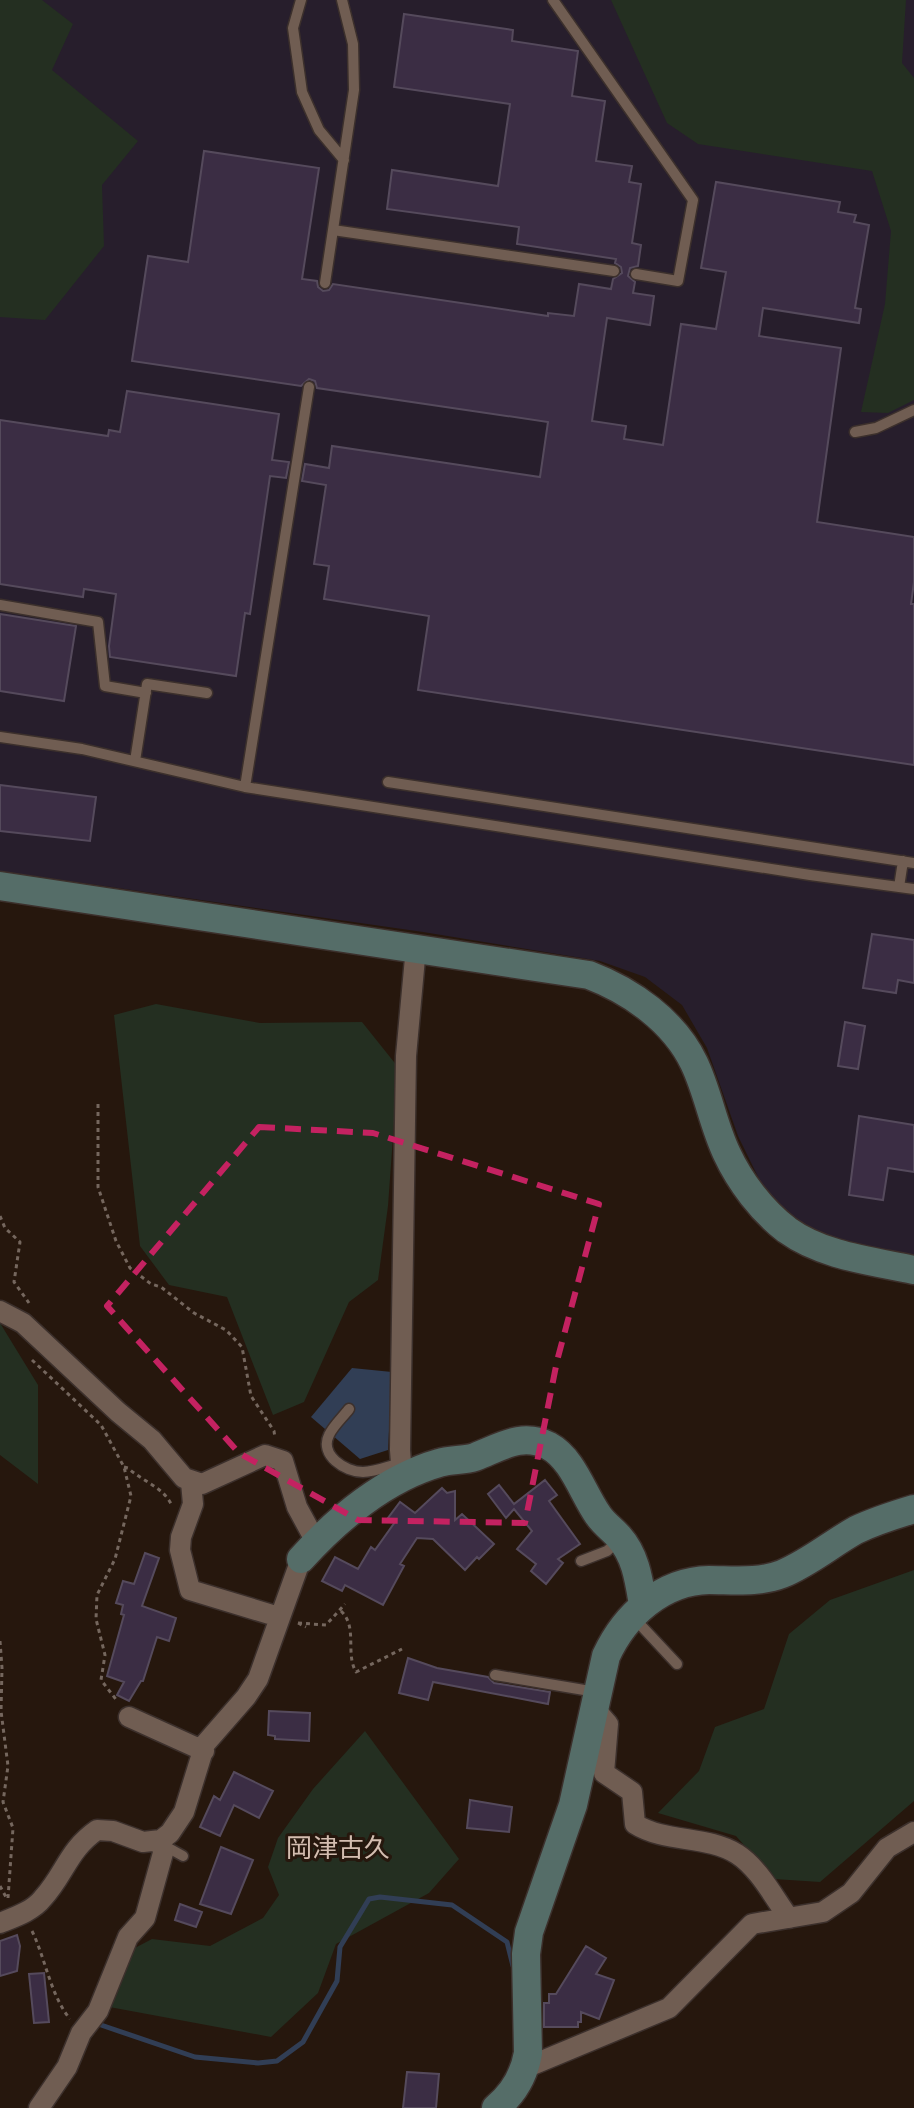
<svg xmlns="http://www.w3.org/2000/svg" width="914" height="2108" viewBox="0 0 914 2108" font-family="Poppins,'Noto Sans JP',sans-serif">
  <rect width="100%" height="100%" fill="#26170d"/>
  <!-- industrial -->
  <path fill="#271e2c" d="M0,0H914V1258L841,1244L806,1231L783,1210L760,1181L738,1136L707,1048L682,1005L645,977L600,961L423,932L0,871Z"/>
  <!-- green -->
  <path fill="#242f21" d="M0,0H42L73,24L52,70L138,141L102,185L104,246L45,320L0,317Z
    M611,0H906L902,63L914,78V400L888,413L861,412L885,304L891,231L872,171L698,144L667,123Z
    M156,1004L260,1023L362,1022L398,1067L388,1206L378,1280L349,1302L304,1402L273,1415L227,1297L169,1285L140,1246L114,1015Z
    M0,1323L38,1385V1484L0,1455Z
    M914,1570V1801L820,1882L774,1879L736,1836L658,1813L699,1771L715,1727L764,1709L789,1634L830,1600Z
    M365,1731L459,1859L429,1893L336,1944L318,1993L271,2037L104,2006L131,1950L152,1939L210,1946L263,1918L279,1895L268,1867L278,1838L313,1789Z"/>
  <!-- water -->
  <path fill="#313e55" d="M352,1368L392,1372L388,1450L360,1459L311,1417Z"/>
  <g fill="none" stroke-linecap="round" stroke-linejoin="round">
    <!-- stream -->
    <path stroke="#313e55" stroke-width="5" d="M101,2025L195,2057L258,2063L277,2061L303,2042L337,1981L340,1947L369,1899L380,1897L452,1905L507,1942L513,1966"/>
  </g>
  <!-- building -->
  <path fill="#3b2d44" stroke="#554a5c" stroke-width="2" d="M404,14L513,30L512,41L578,51L572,96L605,101L596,161L632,166L629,182L641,184L632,243L641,245L638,266L630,268L628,276L635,282L633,293L654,296L650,325L607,318L592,421L626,426L624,439L663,445L681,324L716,329L726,272L701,268L716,182L840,202L838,212L856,215L854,222L869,225L855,308L861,309L859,323L763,308L759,336L841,348L817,522L914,537V582L911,604H914V765L418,690L429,616L324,599L329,566L314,564L326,485L302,481L305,464L329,468L332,446L540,477L548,422L317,388L315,381L309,379L301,386L132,361L148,256L188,262L204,151L319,168L302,279L317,281L318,287L323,291L329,290L333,284L548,316V313L574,316L579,284L611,289L613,279L622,273L621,267L615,263L616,259L517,244L519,227L387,209L392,170L498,186L510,104L394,87Z
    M127,391L279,414L272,460L289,462L286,478L270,476L250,614L245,613L236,676L110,657L109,646L116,594L84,589L83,597L0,584V420L108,436L109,430L120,432Z
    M0,614L76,626L64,701L0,691Z
    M0,785L96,797L90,841L0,831Z
    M872,934L914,940V983L898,980L896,993L863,988Z
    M845,1022L865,1026L858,1069L838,1066Z
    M859,1116L914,1125V1172L888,1168L883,1200L849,1195Z
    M545,1480L557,1495L549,1501L580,1544L558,1559L563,1563L546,1584L531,1571L536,1564L517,1549L532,1531L514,1509L506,1518L488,1494L499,1485L514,1504Z
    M442,1488L447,1493L455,1491V1520L462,1514L494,1544L479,1559L477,1557L465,1570L433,1539L417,1538L400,1564L404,1566L383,1605L345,1585L342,1591L322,1581L335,1557L358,1569L371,1547L375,1550L395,1522L388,1518L400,1502L415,1513Z
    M145,1553L159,1558L142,1606L176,1618L169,1641L157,1637L143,1681H141L129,1701L117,1695L124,1682L107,1676L124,1615L121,1614L123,1605L116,1603L123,1581L134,1584Z
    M408,1658L437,1668L488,1677L494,1683L550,1692L548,1704L433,1682L428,1700L399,1693Z
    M269,1711L310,1713L309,1741L275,1739V1736L268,1735Z
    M234,1772L273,1791L259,1818L234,1805L220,1836L200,1827L214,1796L220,1800Z
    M470,1800L512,1807L509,1832L467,1828Z
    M221,1847L253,1860L231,1914L200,1904Z
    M180,1904L202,1912L196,1927L175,1920Z
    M17,1935L20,1946L17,1971L0,1976V1941Z
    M586,1946L606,1958L596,1974L614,1980L599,2019L581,2012V2022H578V2027H544V2003H549V1994H556Z
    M44,1973L49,2022L34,2023L29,1974Z
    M407,2072L439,2074L436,2108H403Z"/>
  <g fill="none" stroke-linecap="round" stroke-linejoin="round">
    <defs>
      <path id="lane" d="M301,0L293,28L302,92L319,130L344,160
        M553,0L693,200L678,281L636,274
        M333,230L614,271
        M325,283L354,90L353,44L342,0
        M855,432L876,428L914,410
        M0,605L98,622L105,686L146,693
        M0,737L82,749L245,787L810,875L914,889
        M135,761L147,684L207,693
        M388,782L914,863
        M245,787L309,387
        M899,887L903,861
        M349,1409C343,1417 333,1426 329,1435C319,1455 345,1472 363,1472C375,1472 389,1466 401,1463
        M581,1561L607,1551L619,1540
        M634,1618L677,1664
        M495,1675L596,1692
        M163,1841L165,1846L183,1856"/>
      <path id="street" d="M0,1311L23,1323L118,1412L152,1440L184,1478L202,1484L265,1455L283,1461L297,1507L316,1542
        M407,1475L401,1463L400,1450L406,1056L416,947
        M191,1482L193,1504L181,1537L180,1550L190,1590L279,1617
        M595,1709L608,1724L604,1773L632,1792L635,1824C665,1843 707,1835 737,1854C759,1868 774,1898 789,1918
        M129,1717L204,1751
        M0,1923C15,1917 33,1911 43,1898C65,1874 68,1850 97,1830L113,1831L143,1842L161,1840L170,1833L184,1812L205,1744L246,1697L258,1679L301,1559
        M525,2068L669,2008L752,1924L823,1912L851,1893L887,1848L914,1832
        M39,2108L67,2067L81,2033L98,2011L128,1937L145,1918L163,1853L161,1840"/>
      <path id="secondary" d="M0,886L589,975C631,991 674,1021 694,1063C708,1092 713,1125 727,1154C740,1182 762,1211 787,1230C823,1256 872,1261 914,1270
        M301,1559C337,1519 386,1478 439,1463C451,1459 463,1461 475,1457C501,1447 522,1432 549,1446C573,1459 583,1494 598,1515C604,1524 612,1529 619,1537C636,1556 639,1581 643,1605
        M496,2108C514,2093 524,2076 528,2053L526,1954L529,1932L573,1805L606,1656C625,1615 662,1581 709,1580C733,1580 759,1583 782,1574C809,1563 831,1544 856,1530C875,1521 894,1515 914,1509"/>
    </defs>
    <!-- lane casing -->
    <use href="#lane" stroke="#3c302c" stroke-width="13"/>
    <!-- street casing -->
    <use href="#street" stroke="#3c302c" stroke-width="23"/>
    <!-- secondary casing -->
    <use href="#secondary" stroke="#3c302c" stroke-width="31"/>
    <!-- path -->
    <path stroke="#75675e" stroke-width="3" stroke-dasharray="4 4" stroke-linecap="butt" d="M98,1104V1187L116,1241L130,1268L151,1284L161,1287L194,1313L226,1330L242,1347L251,1396L274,1431L275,1438
      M0,1216L5,1228L20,1242L14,1282L29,1303
      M32,1360L101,1425L124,1467L131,1496L115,1559L97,1595L96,1619L105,1655L101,1680L118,1702
      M124,1467L128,1468C143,1482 164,1487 172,1506
      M341,1611C358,1627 345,1653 356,1672L402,1649
      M298,1623L326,1625L345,1604
      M298,1623L306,1627
      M0,1641L2,1668L1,1711L8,1766L3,1802L13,1828L8,1898
      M0,1886L7,1899
      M32,1931C46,1960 50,1994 70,2019"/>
    <!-- lane -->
    <use href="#lane" stroke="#705d52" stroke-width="10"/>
    <!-- street -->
    <use href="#street" stroke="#705d52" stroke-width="20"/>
    <!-- secondary -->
    <use href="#secondary" stroke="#556d68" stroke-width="28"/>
  </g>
  <!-- marked area -->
  <path fill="none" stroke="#c42261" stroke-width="6" stroke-dasharray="16 10" stroke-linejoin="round" d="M259,1127L373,1133L599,1204L557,1361L525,1523L358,1520L239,1453L107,1306Z"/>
  <g text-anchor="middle" stroke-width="6" stroke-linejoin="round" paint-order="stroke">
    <!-- neighbourhood labels -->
    <g font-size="26" fill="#d3bdb0" stroke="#26170d">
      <text x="338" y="1857">岡津古久</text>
    </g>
  </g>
</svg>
